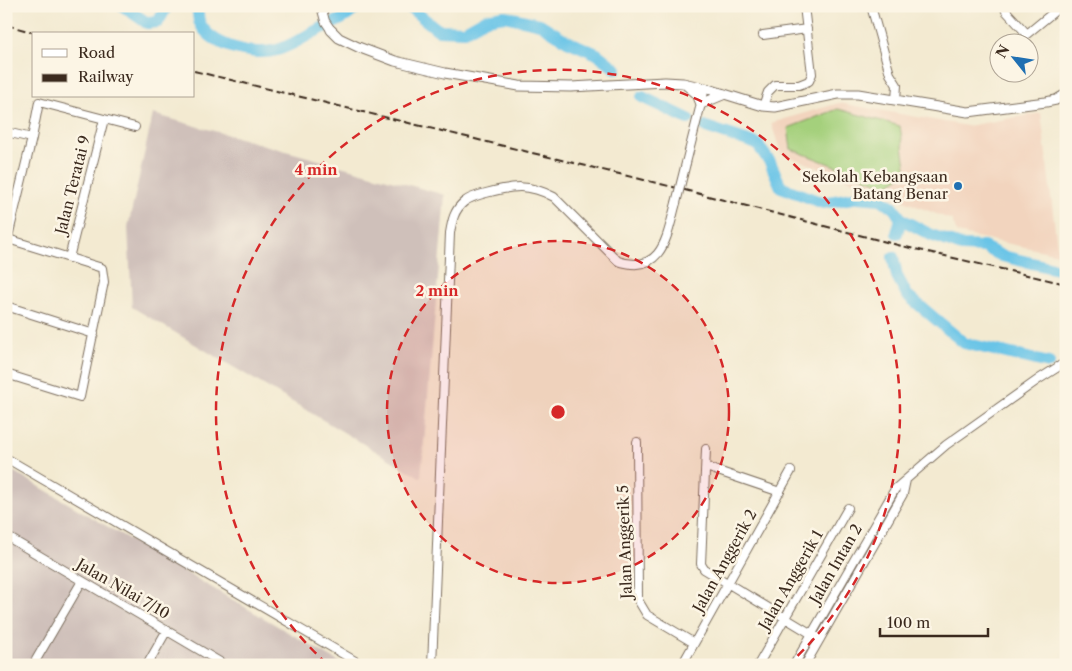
<svg xmlns="http://www.w3.org/2000/svg" width="1072" height="671" viewBox="0 0 1072 671" font-family="'Libre Caslon Text',serif">
  <rect width="100%" height="100%" fill="#fcf5e5"/>
  <filter id="ink" filterUnits="userSpaceOnUse"><feTurbulence type="fractalNoise" baseFrequency=".02" numOctaves="2"/><feDisplacementMap in="SourceGraphic" scale="10" xChannelSelector="R" yChannelSelector="G"/><feConvolveMatrix kernelMatrix="1 2 1 2 8 2 1 2 1" color-interpolation-filters="sRGB"/></filter>
  <filter id="wash" filterUnits="userSpaceOnUse"><feTurbulence type="fractalNoise" baseFrequency=".0096" numOctaves="4" result="noise"/><feDisplacementMap in="SourceGraphic" scale="20" xChannelSelector="R" yChannelSelector="G"/><feGaussianBlur stdDeviation="1.12" result="paint"/><feColorMatrix in="noise" values="0 0 0 0 0 0 0 0 0 0 0 0 0 0 0 0 0 1.4 0 .05"/><feComposite in="paint" operator="in"/></filter>
  <g filter="url(#wash)">
    <rect width="100%" height="100%" fill="#f3ead1"/>
    <!-- built -->
    <path fill="#f2d4be" d="M839,103L967,126L1041,113L1058,254L957,233L952,220L781,153L771,123Z"/>
    <!-- industrial -->
    <path fill="#cfc0ba" d="M153,114L445,195L421,478L132,307L128,227Z
      M6,467L344,665H6Z"/>
    <!-- green -->
    <path fill="#a4d07c" stroke="#707d4d" d="M838,109L900,126L907,173L886,186L791,149L788,128Z"/>
    <g fill="none" stroke-linecap="round" stroke-linejoin="round">
      <!-- river -->
      <path stroke="#69c4e7" stroke-width="12" d="M123,6L147,23L158,22L167,6
        M197,6C198,11 198,17 199,21C209,46 254,57 277,50C291,46 305,36 318,30C330,24 349,18 357,6
        M408,6L438,30L465,31L486,19L504,16L540,24L567,41L597,54L616,69
        M642,97L688,119
        M706,127L757,144L770,162L781,187L823,203L858,197L881,199L894,208L901,219L931,235L962,246L984,247L1002,256L1066,271
        M897,233L901,219
        M893,257L897,276L907,295L964,343L1049,363"/>
    </g>
  </g>
  <g filter="url(#ink)">
    <g fill="none" stroke-linecap="round" stroke-linejoin="round">
      <defs>
        <path id="minor" d="M321,6L325,21L331,30
          M871,6L890,74L897,85L896,100
          M1004,6L1006,11L1027,34L1061,6
          M763,35L807,29
          M763,106L768,92L775,85H799L809,81L812,74L804,6
          M6,132L32,138
          M686,163L705,88
          M6,245L32,138L39,102L135,127
          M69,258L104,119
          M6,306L94,334
          M6,374L80,397L104,282L102,268L8,239
          M637,442L638,600L647,615L694,643
          M706,449L701,564L704,569L820,639
          M6,458L362,665
          M706,467L780,492
          M6,536L225,665
          M33,665L82,581
          M147,665L167,630
          M432,665L450,233C452,221 454,210 464,202C470,197 478,195 486,193C513,186 528,183 554,197L618,261C663,276 667,235 676,203
          M682,665L791,471
          M758,665L848,508
          M794,665L895,489L946,445L1039,379L1066,362
          M805,665L903,494L906,480"/>
        <path id="tertiary" d="M331,30L339,38L358,47L395,61L445,73L519,86L571,87L665,82L683,83L705,88L763,106L775,107L838,94H858L968,112L1046,102L1056,100L1066,94
          M686,85L697,94L701,104L725,94"/>
      </defs>
      <!-- minor casing -->
      <use href="#minor" stroke="#7b6d5d" stroke-width="10"/>
      <!-- tertiary casing -->
      <use href="#tertiary" stroke="#7b6d5d" stroke-width="11"/>
      <!-- minor -->
      <use href="#minor" stroke="#fff" stroke-width="8"/>
      <!-- tertiary -->
      <use href="#tertiary" stroke="#fff" stroke-width="9"/>
      <!-- rail -->
      <path stroke="#3b2a1e" stroke-width="2" stroke-dasharray="8 4" stroke-linecap="butt" d="M6,25L39,34
        M194,71L673,187L902,246L1066,284"/>
      <defs>
        <path id="minor-bridge" d="M676,203L686,163"/>
      </defs>
      <!-- minor-bridge casing -->
      <use href="#minor-bridge" stroke="#7b6d5d" stroke-width="10" stroke-linecap="butt"/>
      <!-- minor-bridge -->
      <use href="#minor-bridge" stroke="#fff" stroke-width="8"/>
    </g>
  </g>
  <!-- distance rings -->
  <circle cx="558" cy="412" r="171" fill="#d62828" fill-opacity=".12"/>
  <g fill="none" stroke="#d62828" stroke-width="2.5" stroke-dasharray="9 6">
    <circle cx="558" cy="412" r="171"/>
    <path d="M327 664A342 342 0 1 1 789 664"/>
  </g>
  <!-- markers -->
  <circle fill="#1f6fb2" stroke="#fcf5e5" stroke-width="2" cx="958" cy="186" r="5"/>
  <g text-anchor="middle" stroke-width="5" stroke-linejoin="round" paint-order="stroke">
    <!-- poi labels -->
    <g font-size="15" fill="#3b2a1e" stroke="#fcf5e5" text-anchor="end">
      <text x="948" y="182">Sekolah Kebangsaan<tspan x="948" dy="17">Batang Benar</tspan></text>
    </g>
    <!-- street labels -->
    <g font-size="15" fill="#3b2a1e" stroke="#fcf5e5">
      <text transform="translate(73 185) rotate(-76)" y="5">Jalan Teratai 9</text>
      <text transform="translate(625 542) rotate(-92)" y="5">Jalan Anggerik 5</text>
      <text transform="translate(725 561) rotate(-61)" y="5">Jalan Anggerik 2</text>
      <text transform="translate(836 564) rotate(-60)" y="5">Jalan Intan 2</text>
      <text transform="translate(791 580) rotate(-60)" y="5">Jalan Anggerik 1</text>
      <text transform="translate(123 589) rotate(30)" y="5">Jalan Nilai 7/10</text>
    </g>
  </g>
  <circle cx="558" cy="412" r="8" fill="#d62828" stroke="#fcf5e5" stroke-width="2.5"/>
  <g font-size="15" text-anchor="middle" font-weight="bold" fill="#d62828" stroke="#fcf5e5" stroke-width="5" stroke-linejoin="round" paint-order="stroke">
    <text x="316" y="175">4 min</text>
    <text x="437" y="296">2 min</text>
  </g>
  <!-- margin -->
  <rect width="1072" height="671" fill="none" stroke="#fcf5e5" stroke-width="25"/>
  <!-- legend -->
  <rect x="32" y="32" width="162" height="65" fill="#fcf5e5" stroke="#afa495"/>
  <rect x="42" y="49" width="25" height="8" fill="#ffffff" stroke="#afa495"/>
  <text x="78" y="58" font-size="15" fill="#3b2a1e">Road</text>
  <rect x="42" y="74" width="25" height="8" fill="#3b2a1e" stroke="#afa495"/>
  <text x="78" y="82" font-size="15" fill="#3b2a1e">Railway</text>
  <!-- north arrow -->
  <g transform="translate(1014 58) rotate(300)"><circle r="24" fill="#fcf5e5" stroke="#afa495"/>
  <path d="M0-4L9 19L0 12L-9 19Z" fill="#1f6fb2"/>
  <text y="-8" font-size="14" font-weight="bold" text-anchor="middle" fill="#3b2a1e">N</text>
  </g>
  <!-- scale -->
  <path d="M880 628v8h108v-8" fill="none" stroke="#3b2a1e" stroke-width="2.5"/>
  <text x="887" y="628" font-size="15" fill="#3b2a1e" stroke="#fcf5e5" stroke-width="4" paint-order="stroke">100 m</text>
</svg>
